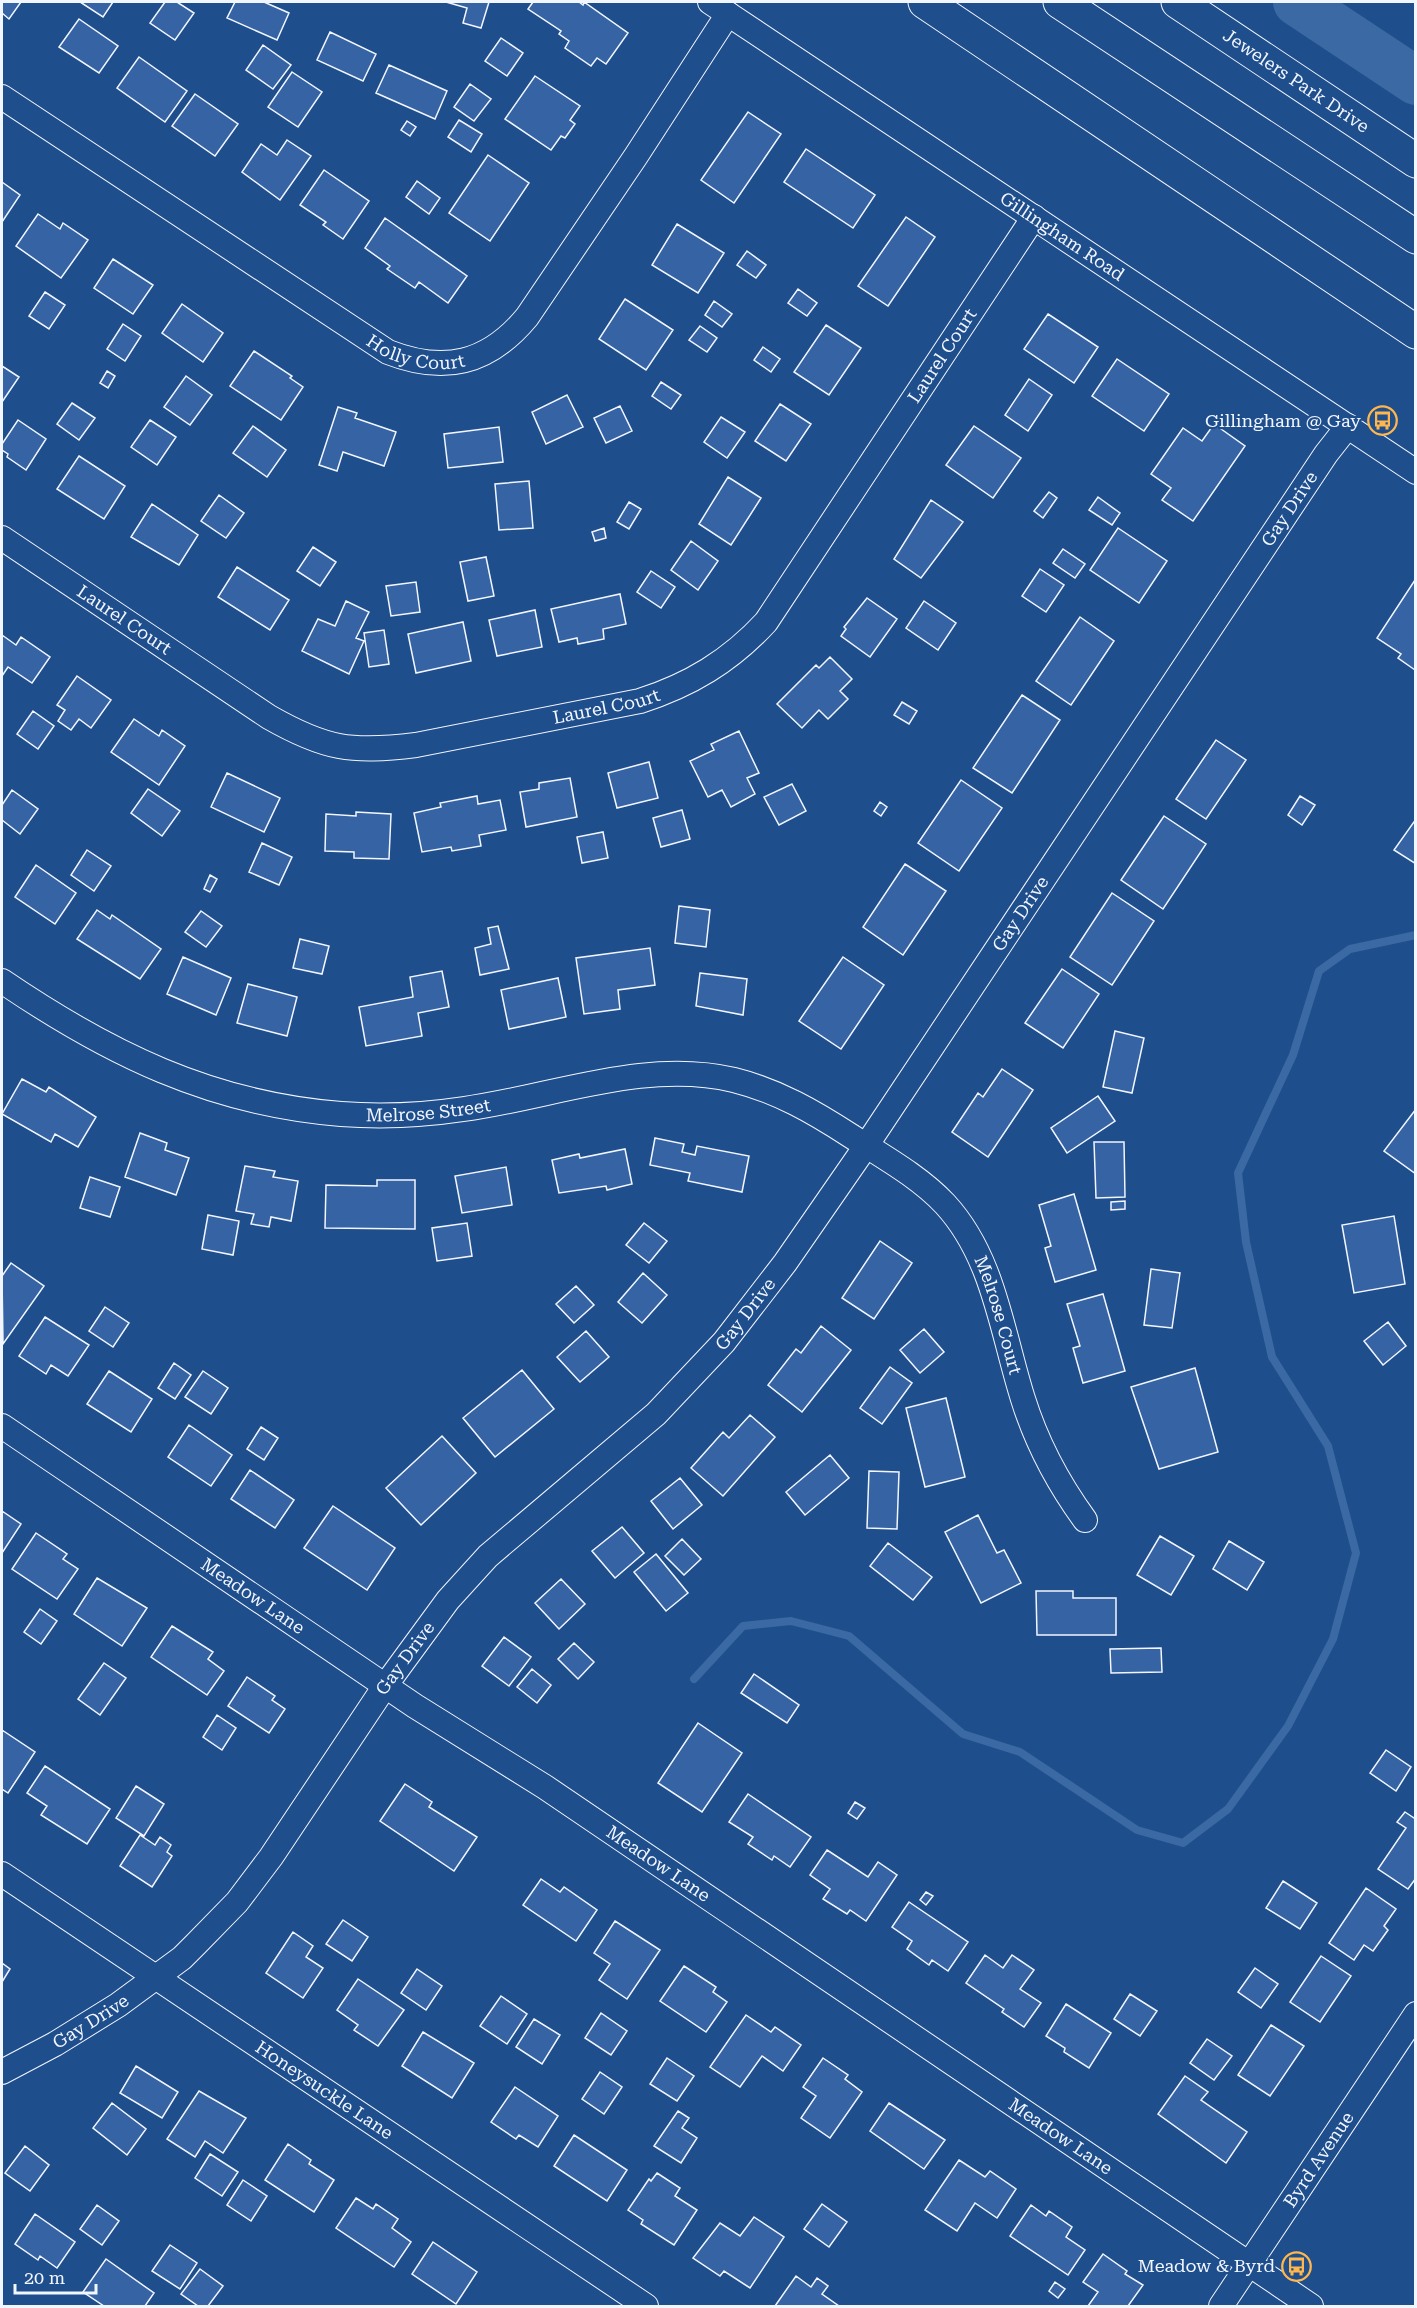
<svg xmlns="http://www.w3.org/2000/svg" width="1417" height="2308" viewBox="0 0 1417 2308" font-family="'Roboto Serif',serif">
  <rect width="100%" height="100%" fill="#1f4e8c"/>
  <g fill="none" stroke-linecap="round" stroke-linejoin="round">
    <!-- stream -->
    <path stroke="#3b69a3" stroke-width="8" d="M694,1679L743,1626L791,1621L849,1636L963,1734L1020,1752L1137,1830L1183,1843L1228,1809L1288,1726L1333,1639L1356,1553L1328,1446L1272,1357L1246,1242L1238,1173L1293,1055L1319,971L1350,949L1416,935"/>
    <!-- river -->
    <path stroke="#3b69a3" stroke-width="48" d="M1297,2L1416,81"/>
  </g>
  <!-- building -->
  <path fill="#3563a3" stroke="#f2f6ff" stroke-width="1.5" d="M2,2H21L9,19L2,13Z
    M80,2H113L103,17Z
    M165,2H177L194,13L175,40L150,23Z
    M235,2H264L289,13L277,40L227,18Z
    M446,2H489L481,28L463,23L467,8Z
    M533,2H579L583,5L584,2L628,33L606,64L597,58L591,66L565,48L569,41L559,34L561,31L528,9Z
    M79,19L118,46L99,73L59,47Z
    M330,32L376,54L363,81L317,60Z
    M501,38L523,53L507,76L485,61Z
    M263,45L291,65L273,89L246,70Z
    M139,57L187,91L165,122L117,88Z
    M389,65L447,91L435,119L376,93Z
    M292,72L322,92L298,127L268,107Z
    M535,76L580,106L570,120L575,124L565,138L561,136L551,150L505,119Z
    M470,84L491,99L474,121L454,107Z
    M195,94L238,124L215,156L172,126Z
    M748,112L781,134L734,203L701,180Z
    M459,120L482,134L471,152L448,137Z
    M407,121L416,127L410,136L401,130Z
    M287,140L311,156L280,200L242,172L261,144L277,155Z
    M806,149L875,195L853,228L784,182Z
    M488,155L529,183L490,241L449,213Z
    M324,170L369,201L343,239L323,225L326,222L300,205Z
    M417,181L440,198L429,214L406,197Z
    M2,182L20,195L2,222Z
    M38,214L60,229L63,223L88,240L61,278L16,246Z
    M906,217L935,237L888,306L858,286Z
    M385,218L467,276L448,303L419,282L415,288L387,269L390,266L365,248Z
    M677,224L724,253L698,293L652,265Z
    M747,251L766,265L756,278L737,265Z
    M113,259L153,285L133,314L94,288Z
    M798,289L817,303L807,316L788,303Z
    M45,292L65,305L49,329L29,316Z
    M625,299L673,330L646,370L599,339Z
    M714,301L732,314L722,327L705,315Z
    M182,304L223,333L203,362L162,333Z
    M1048,314L1098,347L1074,383L1024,349Z
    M123,324L141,336L125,361L107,349Z
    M826,325L861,348L829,395L794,372Z
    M700,326L717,338L707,352L689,340Z
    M763,347L780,359L771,372L754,360Z
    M254,351L292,376L290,378L303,387L281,420L230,386Z
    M1117,359L1169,394L1144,431L1092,396Z
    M2,366L19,377L2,402Z
    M107,371L115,376L108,388L100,383Z
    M186,376L212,395L190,425L164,407Z
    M1029,379L1052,395L1028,431L1005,415Z
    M661,382L681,395L671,409L652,396Z
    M567,395L583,427L546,444L532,412Z
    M72,403L95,418L79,440L57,424Z
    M780,404L811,424L786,461L755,441Z
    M620,406L632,431L606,443L594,418Z
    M338,407L357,413L355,418L396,432L384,466L343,452L337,471L319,465Z
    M721,417L745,432L727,458L704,442Z
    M18,420L46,439L26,470L7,457L8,454L2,450V444Z
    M150,420L176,437L157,465L131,447Z
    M1214,424L1245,446L1193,521L1162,500L1171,488L1151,474L1183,428L1202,441Z
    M253,426L286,450L267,477L233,453Z
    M974,426L1021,458L993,498L946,465Z
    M499,427L503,462L448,468L444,434Z
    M79,456L125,486L104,519L57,489Z
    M728,477L761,498L731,545L699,524Z
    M529,481L533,528L499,530L495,484Z
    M1049,492L1057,498L1043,518L1034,511Z
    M219,495L244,513L226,538L201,521Z
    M1098,497L1120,513L1112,525L1089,510Z
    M931,500L963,522L921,578L894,559Z
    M629,502L641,509L629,529L617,522Z
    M152,504L198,535L179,565L131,537Z
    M604,528L606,538L595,541L592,532Z
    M1118,528L1167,561L1139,603L1090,570Z
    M691,541L718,561L698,590L671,570Z
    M313,547L336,562L320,586L297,571Z
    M1063,549L1085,564L1075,578L1053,563Z
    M486,557L494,596L468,601L460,562Z
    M237,567L289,600L270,630L218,597Z
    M1040,569L1064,585L1046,612L1022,596Z
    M651,571L675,587L661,608L637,592Z
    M1415,580L1416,668L1415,670L1398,658L1401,654L1377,638Z
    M416,582L420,612L391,616L386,586Z
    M620,594L626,624L603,629L604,639L578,644L577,638L559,642L551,609Z
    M867,598L897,619L870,657L841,636L846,629L844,627Z
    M346,601L369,612L356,638L364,641L349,674L302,651L318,619L335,626Z
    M924,601L956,623L938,650L906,628Z
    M535,610L542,647L497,656L489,620Z
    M1080,617L1114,641L1071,705L1036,681Z
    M463,622L471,661L416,673L408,634Z
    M384,630L389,664L369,667L364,633Z
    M2,635L16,645L21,637L50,657L32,683L8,667L2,676Z
    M830,657L852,679L840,691L848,699L828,719L819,710L802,728L777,704L816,665L819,668Z
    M77,676L111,700L91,728L79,719L71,730L58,721L65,710L57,705Z
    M1022,695L1060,720L1012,793L973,768Z
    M902,702L917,711L909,724L894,715Z
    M33,711L54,726L38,749L17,734Z
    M134,719L159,736L162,730L185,746L159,785L111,752Z
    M739,731L759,773L747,778L755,794L731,807L722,790L708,797L690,761L714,750L711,744Z
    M1216,740L1246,760L1206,819L1176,799Z
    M649,762L658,798L617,808L608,773Z
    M227,773L280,798L264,832L211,807Z
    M570,778L577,817L526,827L520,792L539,789V783Z
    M961,780L1002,808L959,871L918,843Z
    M792,784L806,811L779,825L764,797Z
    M148,789L180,811L162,836L131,813Z
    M12,790L38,809L20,834L2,820V805Z
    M477,796L478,804L500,800L506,830L479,835L481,846L452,851L451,847L422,852L414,813L441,807L440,803Z
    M1300,796L1315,805L1302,825L1288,815Z
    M880,802L887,807L881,816L874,811Z
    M682,810L690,839L661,847L653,818Z
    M356,812L391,814L389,859L354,858V852L325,851L326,814L356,816Z
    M1164,816L1206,844L1163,909L1121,880Z
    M1416,819V864L1394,850Z
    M603,832L608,858L582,863L577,837Z
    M262,843L292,857L279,885L249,872Z
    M87,850L111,866L94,891L71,875Z
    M905,864L946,891L903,955L863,927Z
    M36,865L76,893L55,924L15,897Z
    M210,875L217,879L210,892L204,889Z
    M1112,893L1154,921L1112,985L1070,957Z
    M679,906L710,910L706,947L675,943Z
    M97,910L110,919L112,915L161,949L140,979L77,939Z
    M201,911L222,926L206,947L185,932Z
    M498,926L509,969L480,975L475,948L491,944L488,928Z
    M300,939L329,946L322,974L293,968Z
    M650,948L655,985L618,990L620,1009L584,1014L576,958Z
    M183,957L231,978L216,1015L167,994Z
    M843,957L884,985L841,1049L799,1021Z
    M1062,969L1099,994L1063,1048L1025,1023Z
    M442,971L449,1007L418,1013L422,1036L366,1046L359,1007L413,997L410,977Z
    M700,973L747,979L743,1015L696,1006Z
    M558,978L566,1017L509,1029L501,990Z
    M248,984L297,997L287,1036L237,1023Z
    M1115,1031L1144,1038L1132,1093L1103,1087Z
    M1002,1069L1033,1090L988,1157L952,1132L978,1093L983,1097Z
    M22,1079L46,1092L49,1087L96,1117L78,1147L55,1134L51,1142L2,1114Z
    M1098,1096L1115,1121L1067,1153L1051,1128Z
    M1416,1109V1174L1384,1151Z
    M140,1133L167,1143L165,1150L189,1158L176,1195L125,1177Z
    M655,1138L684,1144L682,1152L695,1155L697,1146L749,1156L742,1192L688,1181L690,1173L650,1165Z
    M1094,1142H1124L1125,1197L1096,1198Z
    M625,1149L632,1184L607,1190L606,1186L559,1193L552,1160L579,1154L580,1158Z
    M245,1166L275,1171L273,1177L298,1181L291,1221L271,1217L269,1227L251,1224L254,1214L236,1211Z
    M506,1167L512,1205L462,1213L455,1176Z
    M90,1177L120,1187L110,1217L80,1208Z
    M377,1180H415V1229L325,1228L326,1185L377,1186Z
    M1074,1194L1096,1270L1055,1282L1045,1248L1051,1246L1039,1205Z
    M1125,1201V1209L1111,1210V1202Z
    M208,1215L239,1221L233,1255L202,1249Z
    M1394,1216L1405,1284L1354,1293L1342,1225Z
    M467,1223L472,1256L437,1261L432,1228Z
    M644,1223L667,1241L649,1263L626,1245Z
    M880,1241L912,1263L874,1319L842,1298Z
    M11,1263L44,1286L3,1344L2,1276Z
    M1151,1269L1180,1273L1172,1328L1144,1325Z
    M643,1273L667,1295L642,1323L618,1302Z
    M576,1286L594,1305L574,1323L556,1304Z
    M1103,1294L1125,1371L1083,1383L1073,1348L1080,1346L1067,1304Z
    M105,1307L129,1323L113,1347L89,1331Z
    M45,1317L89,1345L68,1376L51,1365L46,1374L19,1356Z
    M1388,1322L1406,1346L1383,1365L1364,1341Z
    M821,1326L851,1350L802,1412L768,1385L796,1349L801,1353Z
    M924,1329L944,1352L920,1373L900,1350Z
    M586,1331L609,1357L580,1382L557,1357Z
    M174,1363L191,1375L175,1399L158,1388Z
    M890,1367L912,1383L882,1424L860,1408Z
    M1195,1368L1218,1452L1159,1469L1131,1387Z
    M522,1370L554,1409L495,1457L463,1418Z
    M109,1371L152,1399L131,1432L87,1404Z
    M203,1371L228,1388L211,1414L185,1397Z
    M946,1398L965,1477L925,1487L906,1408Z
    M750,1415L775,1437L723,1496L691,1468L723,1432L729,1438Z
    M189,1425L232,1455L211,1486L168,1457Z
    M261,1427L278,1438L264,1460L247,1449Z
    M442,1436L476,1473L421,1525L386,1488Z
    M830,1455L849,1478L805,1515L786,1492Z
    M250,1470L294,1500L275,1528L231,1499Z
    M869,1471L899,1472L897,1529L867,1528Z
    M680,1478L702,1505L673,1529L651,1501Z
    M333,1506L395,1548L367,1590L304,1548Z
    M2,1511L21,1524L2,1553Z
    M978,1515L997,1553L1004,1550L1021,1583L981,1603L945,1532Z
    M622,1527L644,1553L615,1578L592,1551Z
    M36,1533L67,1554L63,1559L78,1569L57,1599L12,1569Z
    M1160,1536L1194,1556L1171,1595L1137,1575Z
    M682,1539L701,1559L684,1575L665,1556Z
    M1229,1541L1264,1562L1247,1590L1213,1569Z
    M888,1543L932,1577L913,1600L870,1566Z
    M656,1554L688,1593L666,1611L634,1572Z
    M97,1578L147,1608L122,1646L74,1614Z
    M561,1579L585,1604L559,1629L535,1603Z
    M1036,1591H1073V1598H1116V1635H1037Z
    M40,1609L57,1621L41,1644L24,1632Z
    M172,1626L213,1652L208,1659L224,1671L207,1695L151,1657Z
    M504,1637L531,1657L509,1686L482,1666Z
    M574,1643L594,1662L578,1679L558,1659Z
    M1161,1648L1162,1672L1111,1673L1110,1649Z
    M104,1663L126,1678L100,1715L78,1699Z
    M532,1669L551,1685L537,1703L517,1687Z
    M754,1674L799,1705L787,1723L741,1693Z
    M247,1677L275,1696L272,1700L285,1709L269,1733L228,1706Z
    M217,1715L236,1728L222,1750L203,1737Z
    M698,1723L742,1753L702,1812L658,1783Z
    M2,1730L35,1752L8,1793L2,1789Z
    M1386,1750L1411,1767L1396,1791L1370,1773Z
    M45,1766L110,1809L87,1844L41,1815L47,1806L27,1793Z
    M405,1784L432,1802L429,1807L477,1837L454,1871L380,1821Z
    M136,1786L164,1804L144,1836L116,1818Z
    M748,1794L811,1837L790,1867L774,1856L772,1860L748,1844L753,1837L729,1822Z
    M855,1802L865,1808L857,1819L848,1813Z
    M1405,1812L1414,1818L1416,1815V1878L1408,1889L1378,1869L1406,1828L1397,1822Z
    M140,1835L155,1845L160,1837L171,1845L167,1852L172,1856L152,1887L120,1866Z
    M827,1850L868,1877L878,1862L897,1875L866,1921L850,1910L847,1914L823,1899L830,1889L810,1875Z
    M541,1879L560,1892L564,1887L597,1910L576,1941L523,1905Z
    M1283,1881L1317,1903L1300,1929L1266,1908Z
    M1366,1888L1396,1909L1384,1926L1388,1930L1373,1951L1364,1945L1354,1960L1329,1943Z
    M926,1892L933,1896L926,1905L920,1900Z
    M909,1902L968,1942L948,1971L932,1960L929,1965L907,1949L912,1941L892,1927Z
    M343,1920L368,1937L352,1961L326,1944Z
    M615,1921L660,1950L627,1999L599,1980L610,1964L594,1953Z
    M293,1932L313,1946L306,1957L323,1968L303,1998L266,1973Z
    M985,1955L1003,1968L1012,1955L1034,1970L1020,1989L1041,2003L1024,2027L1002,2012L1004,2009L966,1983Z
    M1321,1956L1351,1976L1320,2022L1290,2002Z
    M2,1963L10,1969L2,1982Z
    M684,1966L716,1987L713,1992L727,2002L706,2032L660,2001Z
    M1255,1968L1278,1984L1261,2008L1238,1992Z
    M417,1969L442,1986L426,2010L401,1993Z
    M358,1979L404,2010L378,2046L354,2030L358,2025L337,2010Z
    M1130,1994L1157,2011L1140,2036L1114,2019Z
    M501,1996L527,2014L507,2044L480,2026Z
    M1066,2004L1111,2033L1089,2068L1064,2052L1065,2048L1046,2036Z
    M601,2013L627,2031L611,2055L585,2038Z
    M746,2015L771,2032L775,2027L801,2045L783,2071L762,2056L740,2087L710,2067Z
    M534,2019L560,2035L542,2064L516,2047Z
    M1271,2025L1304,2046L1270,2096L1238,2075Z
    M423,2032L474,2063L452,2098L402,2066Z
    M1207,2039L1232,2056L1214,2080L1190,2063Z
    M667,2058L694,2076L677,2101L650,2084Z
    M823,2058L848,2075L845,2079L862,2092L830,2138L801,2118L816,2096L803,2087Z
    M136,2066L178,2092L162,2118L120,2093Z
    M600,2072L622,2087L604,2114L582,2099Z
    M1185,2076L1208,2092L1201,2100L1247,2132L1226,2163L1158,2114Z
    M515,2087L558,2116L538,2147L519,2135L516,2139L491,2122Z
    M199,2091L246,2118L223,2153L205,2141L195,2157L167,2139Z
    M112,2103L146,2129L127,2155L93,2128Z
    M889,2103L945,2140L924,2169L870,2131Z
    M678,2111L689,2118L682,2128L697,2138L681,2163L654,2146Z
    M574,2135L627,2170L607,2201L554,2166Z
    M288,2144L311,2160L309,2164L334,2180L314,2212L265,2180Z
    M25,2146L49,2165L30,2191L5,2173Z
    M210,2154L238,2172L222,2196L195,2178Z
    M959,2160L985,2177L990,2171L1016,2189L997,2218L975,2203L957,2231L925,2210Z
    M657,2173L680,2188L675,2196L697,2210L674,2245L641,2224L643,2220L628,2210L649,2179L651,2181Z
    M243,2180L267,2196L251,2221L227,2205Z
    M356,2198L373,2209L376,2204L398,2219L392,2228L411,2242L394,2267L336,2228Z
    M822,2204L847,2222L829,2247L804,2229Z
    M97,2205L119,2221L102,2245L80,2229Z
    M1031,2205L1046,2216L1049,2211L1072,2227L1066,2237L1085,2250L1068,2275L1010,2236Z
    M35,2214L75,2242L57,2268L40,2256L38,2260L15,2244Z
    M754,2217L784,2237L750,2288L724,2271L720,2276L693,2258L720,2223L740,2236Z
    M433,2242L477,2272L456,2304L412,2274Z
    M170,2245L197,2263L180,2289L152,2271Z
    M1103,2254L1127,2271L1125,2274L1143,2285L1128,2306H1088L1098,2292L1083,2282Z
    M106,2259L154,2293L145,2306H104L83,2292Z
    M200,2269L223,2286L208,2306H198L181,2294Z
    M796,2276L811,2287L817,2278L828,2286L822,2294L839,2306H775Z
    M1055,2282L1065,2289L1058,2298L1049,2291Z"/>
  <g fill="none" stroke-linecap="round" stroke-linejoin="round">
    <defs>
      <g id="street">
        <path id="s1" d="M710,2L1416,472"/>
        <path id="s2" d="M2,97L388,352C444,374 488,364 527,317L636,156L728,14"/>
        <path id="s3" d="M2,538L269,717C325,749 351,753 416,745L640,701C690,685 730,661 766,622L1034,217"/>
        <path id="s4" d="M2,981C108,1053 211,1104 341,1114C382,1117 424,1115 464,1109C553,1097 644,1059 734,1080C778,1091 814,1112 851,1136C882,1156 920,1177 945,1204C994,1257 1002,1333 1023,1399C1037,1444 1058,1483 1085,1520"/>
        <path id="s5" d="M2,1426L415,1706L545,1787L1311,2306"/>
        <path id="s6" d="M2,1874L646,2306"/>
        <path id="s7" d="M2,2072L55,2044L118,2005L182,1958L196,1944L237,1902L271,1857L385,1686L448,1600L488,1556L656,1414L724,1342L785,1263L866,1146L1326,454L1348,426"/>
        <path id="s8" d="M1221,2306L1416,2014"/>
      </g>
      <g id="secondary">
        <path id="s9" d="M1178,2L1416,161"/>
      </g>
      <path id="highway" d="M925,2L1416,332
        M1060,2L1416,237"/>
    </defs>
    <!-- street casing -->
    <use href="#street" stroke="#f2f6ff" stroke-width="26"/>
    <!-- secondary casing -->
    <use href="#secondary" stroke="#f2f6ff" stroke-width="35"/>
    <!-- highway casing -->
    <use href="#highway" stroke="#f2f6ff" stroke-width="35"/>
    <!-- street -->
    <use href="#street" stroke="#1f4e8c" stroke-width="24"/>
    <!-- secondary -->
    <use href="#secondary" stroke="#1f4e8c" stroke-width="33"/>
    <!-- highway -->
    <use href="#highway" stroke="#1f4e8c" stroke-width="33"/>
  </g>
  <!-- icons -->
  <defs>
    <symbol id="bus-ring" viewBox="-11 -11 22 22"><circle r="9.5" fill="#1f4e8c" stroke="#ffb74d" stroke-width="1.5"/><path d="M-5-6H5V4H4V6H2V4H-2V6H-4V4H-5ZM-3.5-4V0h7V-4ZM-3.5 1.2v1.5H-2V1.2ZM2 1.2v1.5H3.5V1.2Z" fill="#ffb74d"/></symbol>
  </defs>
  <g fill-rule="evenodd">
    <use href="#bus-ring" x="1366" y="404" width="33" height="33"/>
    <use href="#bus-ring" x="1280" y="2250" width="33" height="33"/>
  </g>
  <g text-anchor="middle" stroke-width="4.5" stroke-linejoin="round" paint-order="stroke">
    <!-- street labels -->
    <g font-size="18" fill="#f2f6ff" stroke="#1f4e8c">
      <text dy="6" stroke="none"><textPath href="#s9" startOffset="142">Jewelers Park Drive</textPath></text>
      <text dy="6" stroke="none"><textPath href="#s1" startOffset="423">Gillingham Road</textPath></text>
      <text dy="6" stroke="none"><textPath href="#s2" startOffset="490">Holly Court</textPath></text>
      <text dy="6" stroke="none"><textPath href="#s3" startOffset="1173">Laurel Court</textPath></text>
      <text dy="6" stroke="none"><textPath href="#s7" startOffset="2046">Gay Drive</textPath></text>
      <text dy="6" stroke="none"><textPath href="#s3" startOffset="147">Laurel Court</textPath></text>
      <text dy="6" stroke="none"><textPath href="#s3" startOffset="669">Laurel Court</textPath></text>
      <text dy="6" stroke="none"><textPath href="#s7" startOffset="1560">Gay Drive</textPath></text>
      <text dy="6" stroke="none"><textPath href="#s4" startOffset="456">Melrose Street</textPath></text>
      <text dy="6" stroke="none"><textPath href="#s7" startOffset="1074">Gay Drive</textPath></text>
      <text dy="6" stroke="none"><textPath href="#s4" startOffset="1137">Melrose Court</textPath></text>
      <text dy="6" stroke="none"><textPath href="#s5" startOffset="303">Meadow Lane</textPath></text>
      <text dy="6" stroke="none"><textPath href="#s7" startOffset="588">Gay Drive</textPath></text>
      <text dy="6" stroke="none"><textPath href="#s5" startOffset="789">Meadow Lane</textPath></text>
      <text dy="6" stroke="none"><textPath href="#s7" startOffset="102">Gay Drive</textPath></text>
      <text dy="6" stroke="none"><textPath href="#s6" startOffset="388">Honeysuckle Lane</textPath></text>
      <text dy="6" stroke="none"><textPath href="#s5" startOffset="1275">Meadow Lane</textPath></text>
      <text dy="6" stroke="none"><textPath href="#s8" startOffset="176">Byrd Avenue</textPath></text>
    </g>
    <!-- poi labels -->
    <g font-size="18" fill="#f2f6ff" stroke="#1f4e8c" text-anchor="end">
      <text x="1361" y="427">Gillingham @ Gay</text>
      <text x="1275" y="2272">Meadow &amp; Byrd</text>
    </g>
  </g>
  <!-- border -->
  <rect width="1417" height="2308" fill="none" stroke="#f2f6ff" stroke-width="6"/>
  <!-- scale -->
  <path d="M15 2284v9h81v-9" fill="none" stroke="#f2f6ff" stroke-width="3"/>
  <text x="24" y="2284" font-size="18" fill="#f2f6ff" stroke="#1f4e8c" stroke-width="4.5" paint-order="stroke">20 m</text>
</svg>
